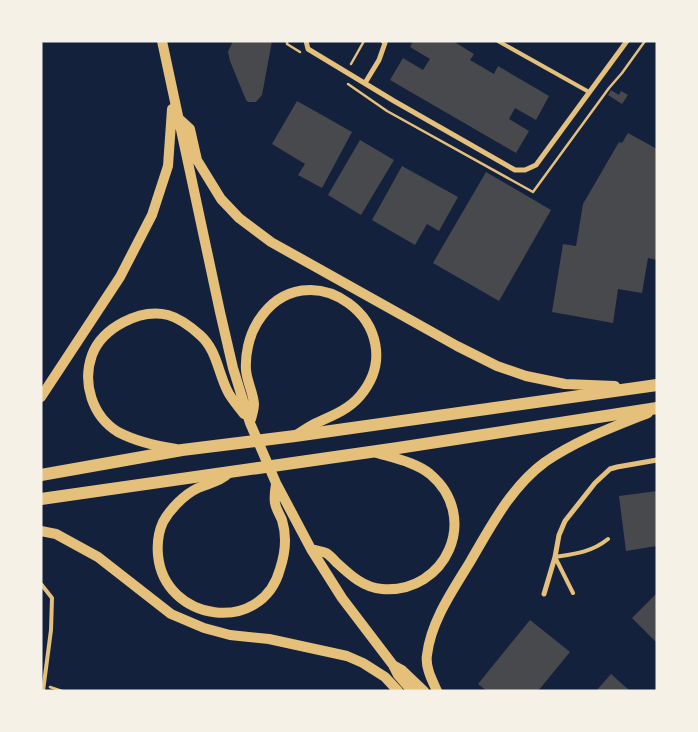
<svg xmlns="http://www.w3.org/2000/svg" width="698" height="732" viewBox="0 0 698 732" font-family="Karla,sans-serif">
  <rect width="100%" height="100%" fill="#14213d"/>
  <!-- building -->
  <path fill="#48494c" d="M233,41H272L262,95L256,102H248L246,100L230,61L228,52Z
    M413,41H453L474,54L470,60L494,74L498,66L549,96L536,120L515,108L509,119L529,131L516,153L390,80L403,58L423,70L430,59L410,47Z
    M611,90L619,95L621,91L628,95L622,104L608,95Z
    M297,101L352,132L322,188L298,175L305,164L272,144Z
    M628,133L657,149V260L648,258L642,293L618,289L613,323L552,312L563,244L576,246L583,204L619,142L622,143Z
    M360,140L394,160L361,215L328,195Z
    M402,166L458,197L439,231L427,224L415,245L372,220Z
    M486,172L551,210L499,301L433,263Z
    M657,491V546L626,551L619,496Z
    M657,593V643L632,618Z
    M530,620L570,652L538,691H487L478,684Z
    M611,674L630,691H596Z"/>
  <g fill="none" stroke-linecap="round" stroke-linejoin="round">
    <!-- path -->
    <path stroke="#e5c07b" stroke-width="2.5" d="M287,41V44L300,52
      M351,64L364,41
      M348,84L387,111L533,192L609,88L622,73L645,41
      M50,687L62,691"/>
    <!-- service -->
    <path stroke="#e5c07b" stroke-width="4" d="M498,41L589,92
      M41,584L52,598L51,630L43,691
      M573,593L555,557C575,554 592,552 608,539"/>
    <!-- minor -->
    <path stroke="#e5c07b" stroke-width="5" d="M306,41L308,49L394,101L515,170H525L536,165L627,41
      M365,83L379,60L385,43L383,41
      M544,594L555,557L559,535L565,521L595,483L610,469L617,467L657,460"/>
    <!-- secondary -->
    <path stroke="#e5c07b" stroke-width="10" d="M162,41L220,312L233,368L250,423L276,483L311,549L342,598L393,665L398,675L412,691
      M177,117L190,129L197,160L221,199L239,218L271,242L457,346L497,366L526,376L565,384L615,386
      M41,397L120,277L152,215L168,166L172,109
      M250,422C252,416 254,409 254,404C253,392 247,382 246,370C245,355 249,336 257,323C306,242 418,327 360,396C348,410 332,416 316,423C309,426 303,431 296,435
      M176,449C156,446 137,442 118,432C92,416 82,383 92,355C102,328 140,308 168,315C179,318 191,327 200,335C217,350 218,373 228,392C232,400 239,407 244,414
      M231,471C220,482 212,482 198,488C185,494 170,509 163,522C158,533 157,544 158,555C164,622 262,636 280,569C285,554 287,536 282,520C280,515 276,509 275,503C274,497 275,490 276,484
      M41,531L56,534L98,557L171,614L204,628L230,635L269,639L347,656L363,663L385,677L398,691
      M311,549C316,551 322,551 326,553C330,555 334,560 337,563C350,575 364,588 382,589C446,594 481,517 430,474C415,462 393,458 374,452
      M393,665L402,670L424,691
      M437,691C432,680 425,667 427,655C431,621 453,590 470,562C491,526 511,487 545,462C577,440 613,427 648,413"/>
    <!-- trunk -->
    <path stroke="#e5c07b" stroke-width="12" d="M41,475L182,450L295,436L657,385
      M41,499L398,448L657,408"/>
  </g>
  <!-- border -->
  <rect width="698" height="732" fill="none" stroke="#f6f1e7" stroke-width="85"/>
</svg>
